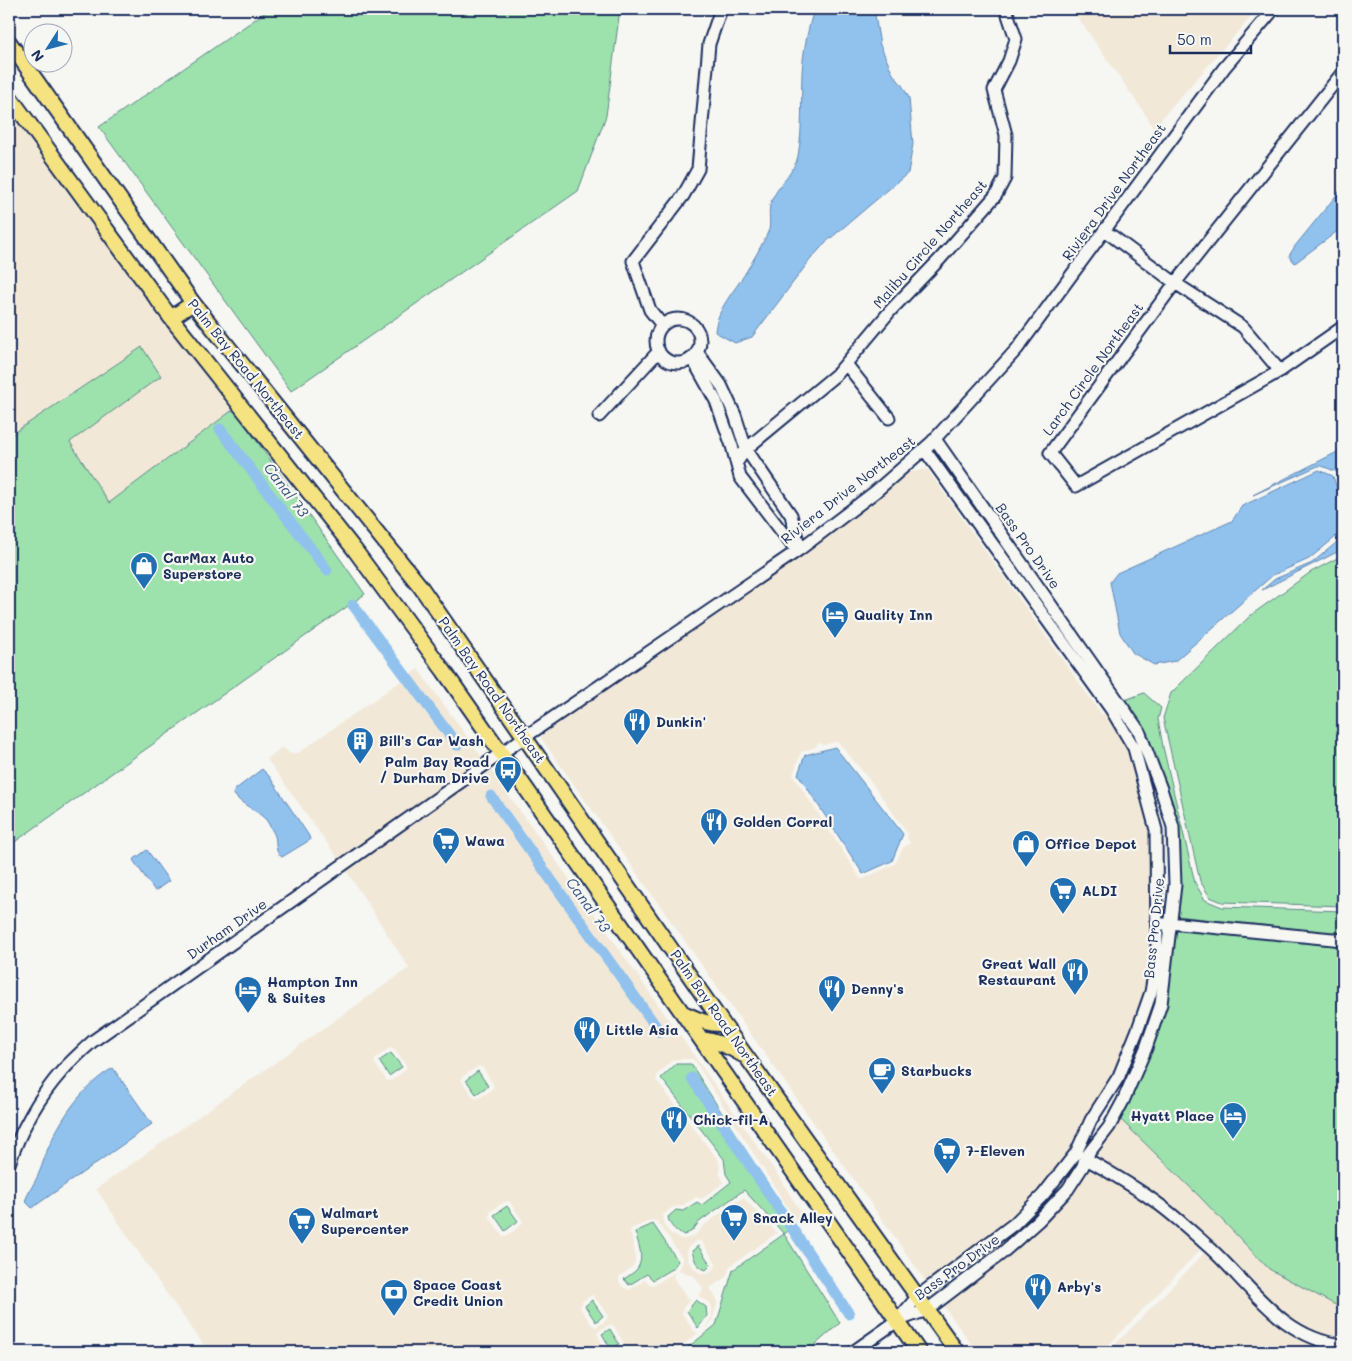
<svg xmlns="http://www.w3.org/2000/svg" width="1352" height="1361" viewBox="0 0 1352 1361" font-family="Mali,sans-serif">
  <rect width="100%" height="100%" fill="#f6f6f2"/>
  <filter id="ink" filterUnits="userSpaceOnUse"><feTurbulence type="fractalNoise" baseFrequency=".02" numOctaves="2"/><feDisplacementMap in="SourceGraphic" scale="10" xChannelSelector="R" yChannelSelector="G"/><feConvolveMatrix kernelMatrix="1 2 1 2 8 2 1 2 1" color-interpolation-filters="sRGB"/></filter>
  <g filter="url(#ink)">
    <!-- built -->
    <path fill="#f2e8d8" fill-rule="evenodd" d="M1072,9H1258L1153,128L1146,115Z
      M9,106L168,326L234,409L109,504L70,442L142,347L9,436Z
      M927,469L1102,715L1105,713L1128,751L1150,832L1151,957L1145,991L1113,1074L1086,1117L1070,1150L1039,1191L1011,1220L927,1283L539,735L800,556L802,557L807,553L806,551L840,527L905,473ZM835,742L839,743L872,783L908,834L907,838L910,843L903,848L895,864L863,879L860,878L793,775L801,752L815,747L819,743L823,745Z
      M418,669L484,760L340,861L267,759L282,747L291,754L298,753Z
      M490,769L593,912L775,1171L804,1217L797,1222L695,1061L692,1059H677L673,1060L658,1074L656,1080L719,1161L720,1175L724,1182L702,1199L696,1197L682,1206L673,1207L663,1215L664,1226L671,1234L681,1239H686L695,1235L703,1226L743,1197L777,1233L730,1266L726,1277L710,1288L718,1301L712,1321L705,1328L712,1316L711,1304L698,1296L702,1292L703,1288L695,1277L681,1271H677L682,1263L683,1259L657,1221L651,1220L631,1229L630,1232L635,1252V1261L633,1266L619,1277V1282L624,1288L629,1290L645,1280L650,1284L654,1285L675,1272L673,1276L674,1279L687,1297L691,1299L683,1308L682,1313L694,1331L698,1333L674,1352H615L622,1348L624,1344L614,1326L611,1324L600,1330L597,1334L607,1352H209L162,1287L96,1189L409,968L346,870ZM393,1048L407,1067L404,1071L392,1080L387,1081L374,1062L376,1058L388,1049ZM479,1066L483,1068L494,1086L491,1090L479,1098L475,1099L461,1080L463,1076ZM509,1201L523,1221L521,1225L508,1235L503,1236L489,1216L491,1211L504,1202ZM696,1241H701L716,1263V1266L709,1273L705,1274L698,1272L688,1261L687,1248ZM593,1295L608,1315L606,1320L596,1327L592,1325L580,1308L582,1302L588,1297Z
      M1120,1119L1199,1196L1269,1269L1341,1308H1343V1339L1328,1338L1300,1325L1262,1293L1214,1243L1155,1194L1094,1156L1113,1130Z
      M1089,1167L1147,1203L1201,1249L1102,1352H1012L1008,1347L1005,1346L996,1352H977L943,1305L1006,1258L1041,1225L1072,1192Z
      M1209,1248L1296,1330L1343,1345V1352H1108Z"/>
    <!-- green -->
    <path fill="#9de1ad" stroke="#5c8886" d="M270,9H620L606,116L578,191L291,391L99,127Z
      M142,347L161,376L70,442L109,503L234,409L365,594L9,846V436Z
      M1343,555V906L1222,902L1210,897L1200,881L1163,718L1171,693L1251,615L1311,572Z
      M1144,693L1161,708L1158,719L1163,747L1195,883L1205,900L1222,907L1343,911V934L1177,916L1181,886L1178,825L1167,786L1144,728L1125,700Z
      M1176,928L1343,946V1308H1341L1269,1269L1199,1196L1120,1119L1152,1049L1166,1005Z
      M391,1053L402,1067L389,1076L379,1061Z
      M676,1064H691L794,1227L784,1234L840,1323L807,1352H682L716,1325L733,1270L784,1234L744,1190L699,1222L692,1231L684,1235C675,1230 670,1227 668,1217L676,1210L683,1211L697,1202L702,1205L731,1182L726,1174L724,1159L661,1078Z
      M478,1071L488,1086L476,1094L466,1080Z
      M507,1206L518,1221L505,1231L494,1215Z
      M653,1224L678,1261L673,1268L653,1280L647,1274L629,1285L624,1279C628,1276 634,1273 637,1269C645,1258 638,1243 635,1232Z
      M698,1246L711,1265L706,1270C697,1267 694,1260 692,1251Z
      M592,1300L603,1316L596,1322L585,1306Z
      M696,1300L706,1307L707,1316L698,1328L687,1311Z
      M610,1329L619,1344L611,1349L602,1334Z"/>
    <!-- water -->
    <path fill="#90c2ed" stroke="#6187b4" d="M814,9H874L880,45L893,74L902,85L909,98L913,144L908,173L825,243L810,260L752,337L735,343L715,332C717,308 734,292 746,272C754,259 762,245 768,232C772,225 767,213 771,202C777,186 795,172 798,156C803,129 801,100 802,73C803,50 808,30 814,9Z
      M1343,187V227L1295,263L1289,256L1295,246Z
      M1343,449V490L1337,472L1322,466H1318L1253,495Z
      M1319,470L1333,476L1343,507V531L1309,559L1273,575L1175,661L1154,665L1133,653L1120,633L1110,582L1117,573L1232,521L1242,506Z
      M1343,537V549L1262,590L1275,579L1312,563Z
      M835,747L903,834L892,861L863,874L798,774L805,755Z
      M262,769L269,776L309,836L310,840L282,857C274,852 277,843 275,836C273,831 269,825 267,821C257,809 240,805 233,793L236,789Z
      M147,850L169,881L155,891L133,860Z
      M113,1068L152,1124L32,1208L25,1201C29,1190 35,1183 39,1173C43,1164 45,1154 50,1144C63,1115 85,1084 113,1068Z"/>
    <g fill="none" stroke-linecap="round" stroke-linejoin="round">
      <!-- canal -->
      <path stroke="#90c2ed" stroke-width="11" d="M220,429L327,570
        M353,605L457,745
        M491,796L660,1032
        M692,1078L849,1314"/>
      <defs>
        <path id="minor" d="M1343,72L1175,283L1050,453L1076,486L1280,371L1343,327
          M1104,230L1175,283L1243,327L1280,371
          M656 341a22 22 0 1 1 44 0a22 22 0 1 1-44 0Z
          M662,325L650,310L633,261L683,196L698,169L709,44L721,9
          M697,352L721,385L735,415L746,449L791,515L800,549
          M692,358L716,401L732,446L740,477L792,545L800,549
          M846,364L889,418
          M599,416L659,351
          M737,462L746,449L838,373L891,310L940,259L996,195L1005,178L1006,135L994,90L1009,61L1016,39L1006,9
          M1163,924L1170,923L1343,940
          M1085,1158C1107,1171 1130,1184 1150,1198C1171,1212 1190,1230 1209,1247C1251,1285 1282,1339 1343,1345
          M9,1164C20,1131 39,1097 62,1071C72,1060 82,1051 93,1041L500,754L800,549L875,492L931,443L1017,349L1224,68L1274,9
          M899,1320L927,1310L1002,1253L1038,1221L1068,1189L1083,1166L1085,1158L1109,1127L1123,1101L1146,1048L1161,1004L1175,885L1173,827L1161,789L1139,731L935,439
          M853,1352L897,1321L917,1297L1014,1224L1043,1195L1076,1153L1091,1120L1119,1076L1138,1029L1151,992L1157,957L1156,830L1134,748L1111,709L924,449"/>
        <path id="major" d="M9,42L193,303L420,586L723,1024L957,1352
          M9,96L171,318L354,549L444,671L919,1352
          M171,318L193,303
          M683,1013C697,1019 708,1025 723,1024
          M701,1039C717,1041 729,1046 743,1055"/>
      </defs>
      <!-- minor casing -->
      <use href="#minor" stroke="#1b2f5e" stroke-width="15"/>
      <!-- major casing -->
      <use href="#major" stroke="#1b2f5e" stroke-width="18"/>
      <!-- minor -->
      <use href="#minor" stroke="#f6f6f2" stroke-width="11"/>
      <!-- major -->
      <use href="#major" stroke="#f5e381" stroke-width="14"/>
    </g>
  </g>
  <!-- icons -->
  <defs>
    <symbol id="shop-pin" viewBox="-11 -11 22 30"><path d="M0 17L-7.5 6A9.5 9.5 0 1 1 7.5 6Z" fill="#1f6fb2" stroke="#f6f6f2"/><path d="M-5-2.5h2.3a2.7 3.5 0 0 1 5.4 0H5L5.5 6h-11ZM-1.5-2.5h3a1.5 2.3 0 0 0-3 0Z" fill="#fff"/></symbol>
    <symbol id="hotel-pin" viewBox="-11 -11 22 30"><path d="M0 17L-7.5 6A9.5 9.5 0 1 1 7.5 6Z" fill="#1f6fb2" stroke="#f6f6f2"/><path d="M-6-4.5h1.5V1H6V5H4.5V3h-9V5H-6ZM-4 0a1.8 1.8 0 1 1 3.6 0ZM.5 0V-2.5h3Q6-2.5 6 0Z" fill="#fff"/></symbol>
    <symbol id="restaurant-pin" viewBox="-11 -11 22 30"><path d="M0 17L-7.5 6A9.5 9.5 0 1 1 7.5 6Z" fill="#1f6fb2" stroke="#f6f6f2"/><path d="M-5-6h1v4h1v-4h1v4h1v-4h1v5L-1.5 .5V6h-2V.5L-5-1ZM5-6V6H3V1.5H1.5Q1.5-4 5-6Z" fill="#fff"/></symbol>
    <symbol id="building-pin" viewBox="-11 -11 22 30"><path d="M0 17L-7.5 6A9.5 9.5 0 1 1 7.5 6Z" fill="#1f6fb2" stroke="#f6f6f2"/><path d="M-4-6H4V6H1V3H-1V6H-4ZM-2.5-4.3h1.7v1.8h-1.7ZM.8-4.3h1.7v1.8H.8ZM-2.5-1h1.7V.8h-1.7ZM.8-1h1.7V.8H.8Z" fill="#fff"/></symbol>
    <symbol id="bus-pin" viewBox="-11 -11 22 30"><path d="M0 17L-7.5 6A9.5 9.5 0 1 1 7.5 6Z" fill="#1f6fb2" stroke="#f6f6f2"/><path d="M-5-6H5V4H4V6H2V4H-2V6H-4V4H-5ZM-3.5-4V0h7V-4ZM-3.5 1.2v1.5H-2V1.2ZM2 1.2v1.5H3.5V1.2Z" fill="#fff"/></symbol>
    <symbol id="supermarket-pin" viewBox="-11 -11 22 30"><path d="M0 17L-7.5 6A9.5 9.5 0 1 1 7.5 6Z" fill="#1f6fb2" stroke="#f6f6f2"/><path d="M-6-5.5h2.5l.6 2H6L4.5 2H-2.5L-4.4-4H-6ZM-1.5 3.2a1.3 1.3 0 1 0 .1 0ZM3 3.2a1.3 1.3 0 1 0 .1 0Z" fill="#fff"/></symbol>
    <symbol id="cafe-pin" viewBox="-11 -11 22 30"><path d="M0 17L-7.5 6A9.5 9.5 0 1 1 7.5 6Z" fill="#1f6fb2" stroke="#f6f6f2"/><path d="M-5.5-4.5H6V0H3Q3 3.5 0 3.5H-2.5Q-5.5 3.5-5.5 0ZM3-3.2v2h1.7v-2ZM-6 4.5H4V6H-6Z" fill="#fff"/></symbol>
    <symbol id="bank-pin" viewBox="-11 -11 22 30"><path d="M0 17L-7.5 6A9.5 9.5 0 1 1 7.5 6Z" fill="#1f6fb2" stroke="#f6f6f2"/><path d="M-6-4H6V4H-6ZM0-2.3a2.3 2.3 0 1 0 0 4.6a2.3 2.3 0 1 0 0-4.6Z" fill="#fff"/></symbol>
  </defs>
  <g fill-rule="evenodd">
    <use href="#shop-pin" x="128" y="550" width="32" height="43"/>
    <use href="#hotel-pin" x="819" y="599" width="32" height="43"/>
    <use href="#restaurant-pin" x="621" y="706" width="32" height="43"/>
    <use href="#building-pin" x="344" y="725" width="32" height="43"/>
    <use href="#bus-pin" x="492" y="754" width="32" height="43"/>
    <use href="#restaurant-pin" x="698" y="806" width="32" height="43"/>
    <use href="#supermarket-pin" x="430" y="825" width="32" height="43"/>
    <use href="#shop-pin" x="1010" y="828" width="32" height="43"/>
    <use href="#supermarket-pin" x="1047" y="875" width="32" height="43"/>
    <use href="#restaurant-pin" x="1059" y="956" width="32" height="43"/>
    <use href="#restaurant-pin" x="816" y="973" width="32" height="43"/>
    <use href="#hotel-pin" x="232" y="974" width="32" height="43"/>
    <use href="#restaurant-pin" x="571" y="1014" width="32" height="43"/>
    <use href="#cafe-pin" x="866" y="1055" width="32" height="43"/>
    <use href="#hotel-pin" x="1217" y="1100" width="32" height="43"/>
    <use href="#restaurant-pin" x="658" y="1104" width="32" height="43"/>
    <use href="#supermarket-pin" x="931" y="1135" width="32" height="43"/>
    <use href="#supermarket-pin" x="718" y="1202" width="32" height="43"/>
    <use href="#supermarket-pin" x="286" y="1205" width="32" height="43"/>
    <use href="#restaurant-pin" x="1022" y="1271" width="32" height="43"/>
    <use href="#bank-pin" x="378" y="1277" width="32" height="43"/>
  </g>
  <g text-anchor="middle" stroke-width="4.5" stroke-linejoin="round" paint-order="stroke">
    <!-- street labels -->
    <g font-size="14" fill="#1b2f5e" stroke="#f6f6f2">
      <text transform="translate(1114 192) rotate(-54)" y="5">Riviera Drive Northeast</text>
      <text transform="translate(930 244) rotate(-49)" y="5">Malibu Circle Northeast</text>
      <text transform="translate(246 369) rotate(51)" y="5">Palm Bay Road Northeast</text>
      <text transform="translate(1093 369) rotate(-54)" y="5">Larch Circle Northeast</text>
      <text transform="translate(848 490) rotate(-38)" y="5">Riviera Drive Northeast</text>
      <text transform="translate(1028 546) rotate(55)" y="5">Bass Pro Drive</text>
      <text transform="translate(492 690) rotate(55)" y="5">Palm Bay Road Northeast</text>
      <text transform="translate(1154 928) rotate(-84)" y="5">Bass Pro Drive</text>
      <text transform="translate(227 929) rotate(-35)" y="5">Durham Drive</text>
      <text transform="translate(724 1023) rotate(55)" y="5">Palm Bay Road Northeast</text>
      <text transform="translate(957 1267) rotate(-36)" y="5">Bass Pro Drive</text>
    </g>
    <!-- poi labels -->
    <g font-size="14" font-weight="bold" fill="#1b2f5e" stroke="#f6f6f2" text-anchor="start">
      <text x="163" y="563">CarMax Auto<tspan x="163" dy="16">Superstore</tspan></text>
      <text x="854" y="620">Quality Inn</text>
      <text x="656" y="727">Dunkin'</text>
      <text x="379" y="746">Bill's Car Wash</text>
      <text x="489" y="767" text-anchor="end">Palm Bay Road<tspan x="489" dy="16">/ Durham Drive</tspan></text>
      <text x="733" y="827">Golden Corral</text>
      <text x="465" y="846">Wawa</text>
      <text x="1045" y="849">Office Depot</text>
      <text x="1082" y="896">ALDI</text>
      <text x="1056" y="969" text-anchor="end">Great Wall<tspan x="1056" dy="16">Restaurant</tspan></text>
      <text x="267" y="987">Hampton Inn<tspan x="267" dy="16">&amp; Suites</tspan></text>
      <text x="851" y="994">Denny's</text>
      <text x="606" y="1035">Little Asia</text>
      <text x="901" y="1076">Starbucks</text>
      <text x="1214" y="1121" text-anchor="end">Hyatt Place</text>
      <text x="693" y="1125">Chick-fil-A</text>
      <text x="966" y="1156">7-Eleven</text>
      <text x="321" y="1218">Walmart<tspan x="321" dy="16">Supercenter</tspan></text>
      <text x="753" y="1223">Snack Alley</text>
      <text x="413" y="1290">Space Coast<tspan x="413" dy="16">Credit Union</tspan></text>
      <text x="1057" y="1292">Arby's</text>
    </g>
    <!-- water labels -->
    <g font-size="15" font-style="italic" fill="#385482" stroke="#f6f6f2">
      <text transform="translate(286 490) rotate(53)" y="5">Canal 73</text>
      <text transform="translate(588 905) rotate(54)" y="5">Canal 73</text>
    </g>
  </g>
  <!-- margin -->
  <rect width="1352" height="1361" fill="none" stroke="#f6f6f2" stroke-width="30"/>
  <rect x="15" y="15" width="1322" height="1331" fill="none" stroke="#1b2f5e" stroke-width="2" filter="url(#ink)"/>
  <!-- north arrow -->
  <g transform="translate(48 48) rotate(234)"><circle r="24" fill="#f6f6f2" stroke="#9ea6b7"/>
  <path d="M0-4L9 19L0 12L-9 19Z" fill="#1f6fb2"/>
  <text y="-8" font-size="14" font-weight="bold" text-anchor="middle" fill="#1b2f5e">N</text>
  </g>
  <!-- scale -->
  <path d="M1170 45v8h81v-8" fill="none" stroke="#1b2f5e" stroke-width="2.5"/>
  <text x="1177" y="45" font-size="15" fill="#1b2f5e" stroke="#f6f6f2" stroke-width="4" paint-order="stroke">50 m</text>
</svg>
